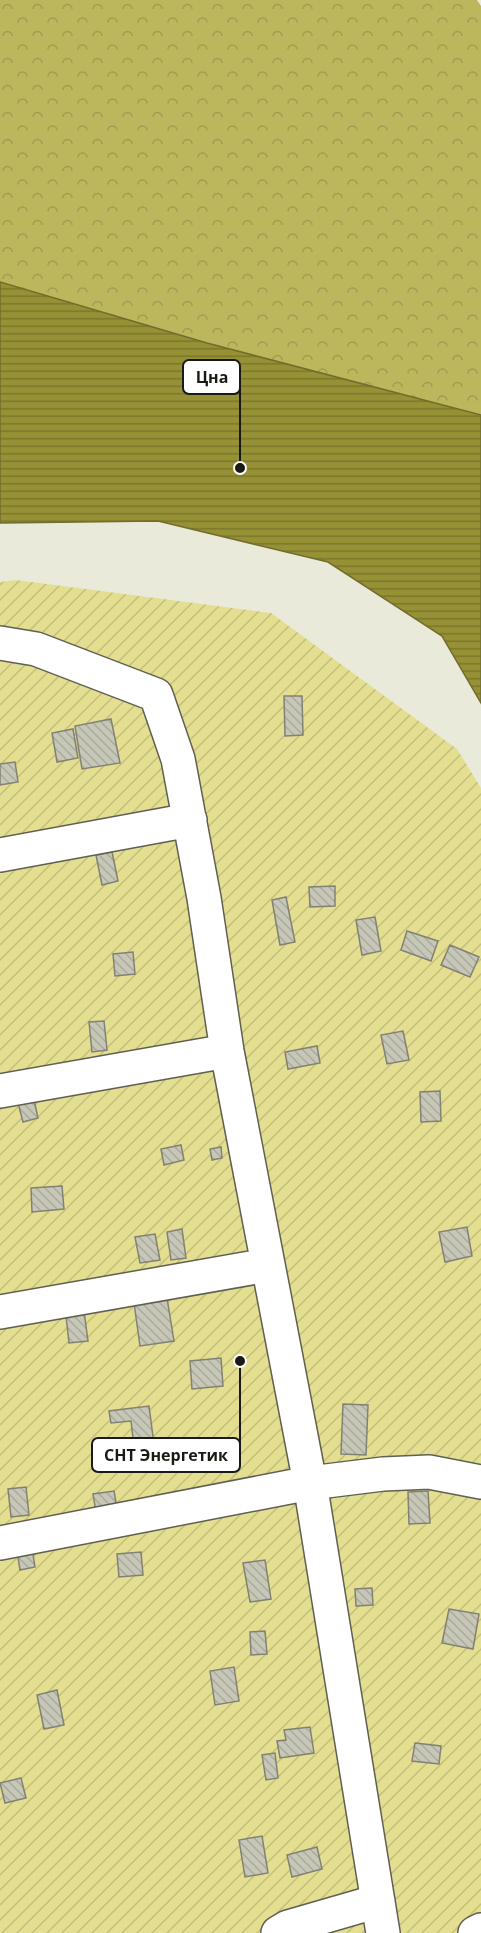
<svg xmlns="http://www.w3.org/2000/svg" width="481" height="1933" viewBox="0 0 481 1933" font-family="'Open Sans',sans-serif">
  <defs>
    <pattern id="forest-crowns" width="20" height="18" patternUnits="userSpaceOnUse" patternTransform="scale(1.5)"><rect width="20" height="18" fill="#bcb65d"/><path d="M2 6a3 3 0 1 1 6 0M12 15a3 3 0 1 1 6 0" fill="none" stroke="#a19c50"/></pattern>
    <pattern id="garden-furrows" width="10" height="10" patternUnits="userSpaceOnUse" patternTransform="scale(1.5)"><rect width="10" height="10" fill="#e4df90"/><path d="M-1 1l2-2M0 10L10 0M9 11l2-2" fill="none" stroke="#c3bf7b"/></pattern>
    <pattern id="water-rules" width="6" height="5" patternUnits="userSpaceOnUse" patternTransform="scale(1.5)"><rect width="6" height="5" fill="#979136"/><path d="M0 2.5h6" fill="none" stroke="#7a762c"/></pattern>
    <pattern id="building-back-hatch" width="6" height="6" patternUnits="userSpaceOnUse" patternTransform="scale(1.5)"><rect width="6" height="6" fill="#c7c7b8"/><path d="M-1 5l2 2M0 0l6 6M5-1l2 2" fill="none" stroke="#aaaa9d"/></pattern>
  </defs>
  <rect width="100%" height="100%" fill="#eaeada"/>
  <!-- forest -->
  <path fill="url(#forest-crowns)" d="M0,0H477L481,6V415L207,343L0,282Z"/>
  <!-- garden -->
  <path fill="url(#garden-furrows)" d="M16,580L271,613L457,749L481,788V1933H0V582Z"/>
  <!-- water -->
  <path fill="url(#water-rules)" stroke="#726d2c" stroke-width="1.5" d="M0,282L207,343L481,415V703L442,636L328,562L158,521L0,523Z"/>
  <!-- building -->
  <path fill="url(#building-back-hatch)" stroke="#828174" stroke-width="1.5" d="M284,696H302L303,735L285,736Z
    M111,719L120,763L82,769L75,726Z
    M73,729L78,758L57,762L52,733Z
    M15,762L18,782L0,785V764Z
    M112,852L118,881L102,885L96,855Z
    M335,886V906L310,907L309,887Z
    M286,897L295,942L280,945L272,900Z
    M375,917L381,951L362,955L356,920Z
    M407,931L438,941L431,961L401,950Z
    M450,945L479,957L470,977L441,965Z
    M133,952L135,974L115,976L113,954Z
    M104,1021L107,1050L92,1052L89,1022Z
    M403,1031L409,1060L387,1064L381,1035Z
    M317,1046L320,1063L288,1069L285,1052Z
    M440,1091L441,1121L421,1122L420,1092Z
    M33,1095L38,1118L23,1122L17,1099Z
    M181,1145L184,1160L164,1165L161,1149Z
    M221,1147L222,1158L212,1160L210,1149Z
    M62,1186L64,1209L32,1212L31,1188Z
    M467,1227L472,1256L445,1262L439,1232Z
    M182,1229L186,1258L171,1260L167,1232Z
    M155,1234L160,1260L140,1263L135,1237Z
    M167,1298L174,1341L140,1346L134,1303Z
    M83,1304L88,1341L69,1343L65,1307Z
    M221,1358L223,1386L192,1389L190,1361Z
    M343,1404L368,1405L366,1455L341,1454Z
    M149,1406L154,1444L134,1447L131,1421L111,1423L109,1411Z
    M26,1487L29,1515L11,1517L8,1489Z
    M114,1491L117,1508L96,1512L93,1494Z
    M428,1491L430,1523L409,1524L408,1492Z
    M32,1548L35,1567L20,1570L17,1551Z
    M141,1552L143,1575L119,1577L117,1554Z
    M265,1560L271,1599L250,1602L243,1563Z
    M372,1588L373,1605L356,1606L355,1589Z
    M449,1609L479,1614L473,1649L442,1643Z
    M265,1631L267,1654L251,1655L250,1632Z
    M234,1667L239,1701L215,1705L210,1671Z
    M57,1690L64,1725L44,1729L37,1695Z
    M310,1727L314,1753L280,1758L277,1741L286,1740L284,1730Z
    M415,1743L441,1746L439,1764L412,1761Z
    M275,1753L278,1778L266,1780L262,1755Z
    M21,1778L26,1798L5,1803L0,1783Z
    M262,1836L268,1873L245,1877L239,1840Z
    M317,1847L322,1869L292,1877L287,1855Z"/>
  <g fill="none" stroke-linecap="round" stroke-linejoin="round">
    <defs>
      <path id="minor" d="M0,643L36,649L156,695L178,759L204,898L227,1051L310,1483L383,1474L429,1472L481,1482
        M0,855L190,820
        M0,1091L227,1051
        M0,1312L268,1265
        M0,1543L310,1483L383,1933
        M278,1933L288,1927L378,1901
        M475,1933L481,1930"/>
    </defs>
    <!-- minor casing -->
    <use href="#minor" stroke="#605f52" stroke-width="36"/>
    <!-- minor -->
    <use href="#minor" stroke="#fff" stroke-width="33"/>
  </g>
  <!-- callouts -->
  <path fill="none" stroke="#1a1a15" stroke-width="2" d="M240 468L240 377M240 1361L240 1455"/>
  <g fill="#1a1a15" stroke="#fff" stroke-width="2">
    <circle cx="240" cy="468" r="6"/>
    <circle cx="240" cy="1361" r="6"/>
  </g>
  <g fill="#fff" stroke="#1a1a15" stroke-width="2">
    <rect x="183" y="360" width="57" height="34" rx="6"/>
    <rect x="92" y="1438" width="148" height="34" rx="6"/>
  </g>
  <g font-size="16" text-anchor="middle" font-weight="bold" fill="#1a1a15">
    <text x="212" y="383">Цна</text>
    <text x="166" y="1461">СНТ Энергетик</text>
  </g>
</svg>
